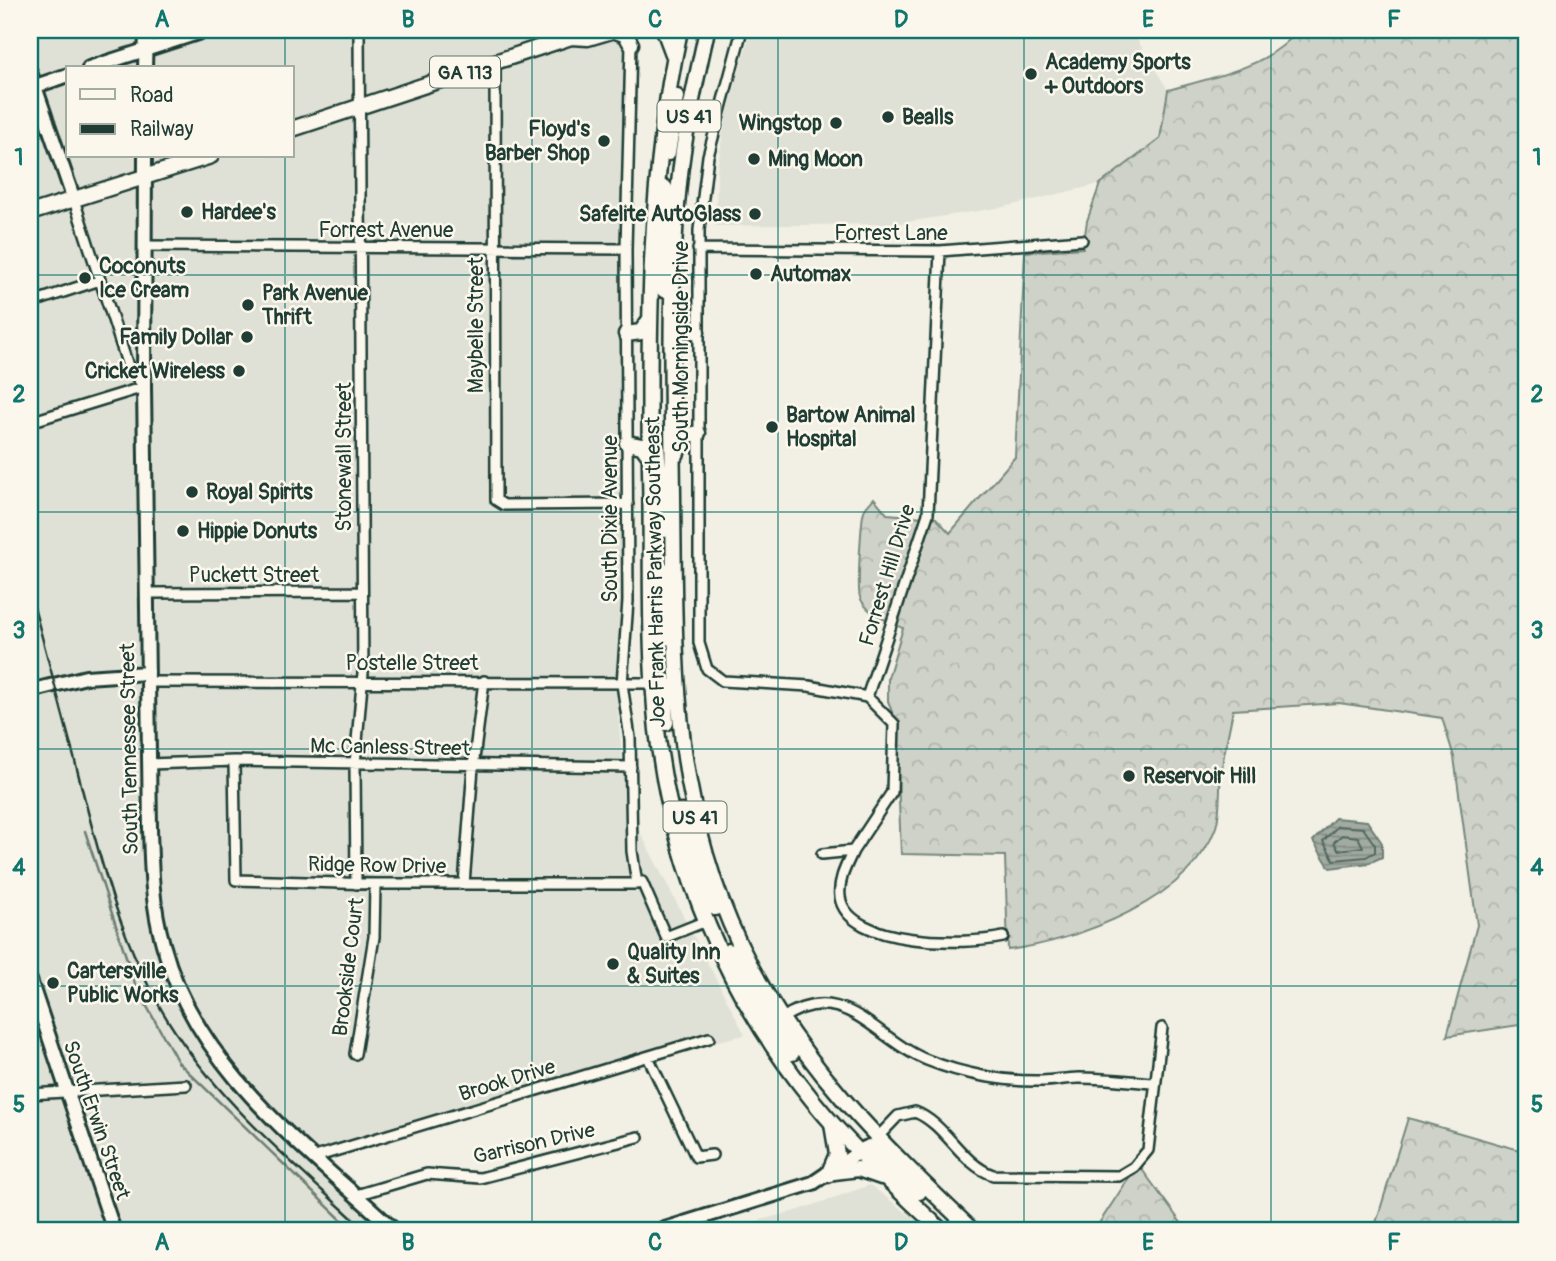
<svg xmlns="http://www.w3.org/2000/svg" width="1556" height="1261" viewBox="0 0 1556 1261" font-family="Pangolin,sans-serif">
  <defs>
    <pattern id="forest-crowns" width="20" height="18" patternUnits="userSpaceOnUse" patternTransform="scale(1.75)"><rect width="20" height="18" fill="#cfd2c8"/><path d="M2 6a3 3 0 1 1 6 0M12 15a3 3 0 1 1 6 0" fill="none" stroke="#b1b5ac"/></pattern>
    <pattern id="water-rules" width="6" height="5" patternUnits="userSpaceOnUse" patternTransform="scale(1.75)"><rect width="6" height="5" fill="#a2aba1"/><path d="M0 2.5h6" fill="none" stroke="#838c84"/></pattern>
  </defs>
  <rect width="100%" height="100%" fill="#f2f0e5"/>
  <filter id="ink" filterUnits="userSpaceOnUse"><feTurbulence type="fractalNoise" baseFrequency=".0143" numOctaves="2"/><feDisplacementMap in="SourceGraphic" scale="14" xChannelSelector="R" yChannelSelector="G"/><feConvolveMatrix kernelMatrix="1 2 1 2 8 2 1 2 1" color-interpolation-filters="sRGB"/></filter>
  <g filter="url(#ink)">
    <!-- built -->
    <path fill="#e0e1d6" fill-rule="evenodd" d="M30,30H629L622,191L623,558L617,699L626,805L745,1035L648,1057L301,1153L386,1231H30ZM68,68H292V156H68Z
      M751,30H1131L1168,90L1160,139L1100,184L1004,207L894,224L716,226L717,170L725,119Z
      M870,1185L930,1231H717L799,1210Z"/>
    <!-- forest -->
    <path fill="url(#forest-crowns)" stroke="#77887e" stroke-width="2" d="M1298,30H1526V1024L1447,1036L1477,925L1454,757L1442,718L1339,703L1233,710C1229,731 1224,752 1221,773C1219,790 1221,811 1216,827C1191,899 1078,941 1008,950L1005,856L901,854L896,723L888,701V678L903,628C888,621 866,614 860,597C857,589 861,520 864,511C865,507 871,502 874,498L887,514L936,518L950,533L1015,457L1025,252L1083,248L1087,221L1100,184L1160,139L1168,90C1211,78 1270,67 1298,30Z
      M1408,1118L1526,1152V1209L1510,1231H1367L1376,1223Z
      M1138,1164L1187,1231H1094Z"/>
    <!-- water -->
    <path fill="url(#water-rules)" stroke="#6e7f75" stroke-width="2" d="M1335,818L1367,821L1382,843V857L1369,863L1330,868L1313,841Z"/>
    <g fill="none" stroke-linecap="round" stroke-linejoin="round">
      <!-- shore -->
      <path stroke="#536960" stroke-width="2" d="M1338,826L1363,828L1375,845V852L1366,857L1334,860L1323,841Z
        M1342,835L1358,837L1363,847L1338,850L1334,842Z"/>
      <!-- stream -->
      <path stroke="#6e7f75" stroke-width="2.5" d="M85,831L136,987L178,1062L353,1231"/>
      <defs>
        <path id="street" d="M742,30L708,156L699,230V643L707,669L723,681L809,686L867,697L894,724L892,792L853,851L822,854
          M631,44L626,249L628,601L622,684L630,738L632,851L637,884L642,882L666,937L706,921
          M495,62L496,500L504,505L628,504
          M144,246L626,249
          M698,249L940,251L1082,240
          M30,303L100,280
          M30,422L144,387L128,366L74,200
          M146,593L362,592
          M147,682L657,683
          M867,697L928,514L940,251
          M234,761L236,880L375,884H637
          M149,764L234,761L631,767
          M853,851C846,866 838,880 840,897C848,947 967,945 1003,937
          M356,884L355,764L363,673L359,30
          M464,884L473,767L484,681
          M781,1019C844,977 874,1039 927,1060C962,1074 1004,1082 1042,1081C1054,1081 1066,1078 1079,1078C1104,1078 1129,1081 1153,1083
          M355,1054L374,937L375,884
          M648,1057L696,1157L712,1155
          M30,1094L186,1085
          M876,1139L898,1116L915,1112C946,1124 961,1164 993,1175L1119,1176L1134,1167L1148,1150L1162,1028
          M315,1157L709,1038
          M356,1195L427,1174L480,1178L638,1137"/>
        <path id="secondary" d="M89,68L207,30
          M145,68L146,30
          M30,72L74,200
          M30,88L68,75
          M145,156L144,387L150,828C151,867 152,906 163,944C196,1069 305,1147 395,1231
          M30,691L86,677L147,673
          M30,980L114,1231
          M658,1231L813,1183L865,1148"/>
        <path id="primary" d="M613,30L626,35L631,44
          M664,30L673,54
          M680,30C649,175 648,322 650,470C652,556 648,644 657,730C672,866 728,996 814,1102C852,1149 898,1189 942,1231
          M707,30C696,81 684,132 679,184C668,288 672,393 673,497C675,656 670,797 740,945C796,1062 881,1143 973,1231
          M571,37L588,38L615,30
          M292,129L571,37L583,30
          M668,153L677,97
          M30,213L211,156
          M664,290L665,188
          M672,315L681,328L697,332
          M626,334L641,332L650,319
          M627,443L642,446L650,457
          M657,446L664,530
          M676,455L684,436L698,433
          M664,571L665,638
          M664,683L666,723
          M681,812L695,861L715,908
          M729,951L792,1053
          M869,1147L919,1192
          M834,1172L858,1169L881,1177
          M828,1175L837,1154L832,1124"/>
      </defs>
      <!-- street casing -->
      <use href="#street" stroke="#1f3d34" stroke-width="14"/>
      <!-- secondary casing -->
      <use href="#secondary" stroke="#1f3d34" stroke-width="18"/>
      <!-- primary casing -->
      <use href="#primary" stroke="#1f3d34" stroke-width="19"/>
      <!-- street -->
      <use href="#street" stroke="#fbf7ec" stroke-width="9"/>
      <!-- secondary -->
      <use href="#secondary" stroke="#fbf7ec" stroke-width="12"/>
      <!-- primary -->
      <use href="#primary" stroke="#fbf7ec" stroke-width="14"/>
      <!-- rail -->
      <path stroke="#1f3d34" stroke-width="2.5" d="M30,592C45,648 60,705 75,761C98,853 122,953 176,1033C227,1109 300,1169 366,1231"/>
    </g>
  </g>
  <!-- grid -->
  <path fill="none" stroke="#0f766e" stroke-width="2" stroke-opacity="0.55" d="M285,30V68M532,30V1231M778,30V1231M1024,30V1231M1271,30V1231M285,156V1231M30,275H1526M30,512H1526M30,749H1526M30,986H1526"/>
  <!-- markers -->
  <g fill="#1f3d34" stroke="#fbf7ec" stroke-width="2.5">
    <circle cx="1031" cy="74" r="7"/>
    <circle cx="888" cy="117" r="7"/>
    <circle cx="836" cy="123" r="7"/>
    <circle cx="604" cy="141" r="7"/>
    <circle cx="754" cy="159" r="7"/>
    <circle cx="187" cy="212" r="7"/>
    <circle cx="755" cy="214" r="7"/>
    <circle cx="756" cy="274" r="7"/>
    <circle cx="85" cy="278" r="7"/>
    <circle cx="248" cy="305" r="7"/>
    <circle cx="247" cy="337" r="7"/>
    <circle cx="239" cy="371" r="7"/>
    <circle cx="772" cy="427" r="7"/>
    <circle cx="192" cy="492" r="7"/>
    <circle cx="183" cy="531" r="7"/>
    <circle cx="1129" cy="776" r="7"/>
    <circle cx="613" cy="964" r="7"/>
    <circle cx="53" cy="983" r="7"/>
  </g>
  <g text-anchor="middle" stroke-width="5" stroke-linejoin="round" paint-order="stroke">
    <!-- shield labels -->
    <g fill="#fbf7ec" stroke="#61756b" stroke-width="2">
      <rect x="430" y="56.5" width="70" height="31" rx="5"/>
      <rect x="657.5" y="100.5" width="63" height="31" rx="5"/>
      <rect x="663.5" y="801.5" width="63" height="31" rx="5"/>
    </g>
    <g font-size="19" font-weight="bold" fill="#1f3d34">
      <text x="465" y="79">GA 113</text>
      <text x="689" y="123">US 41</text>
      <text x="695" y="824">US 41</text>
    </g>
    <!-- poi labels -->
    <g font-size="21" font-weight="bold" fill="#1f3d34" stroke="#fbf7ec" text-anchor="start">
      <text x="1045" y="69">Academy Sports<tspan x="1045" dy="24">+ Outdoors</tspan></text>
      <text x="902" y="124">Bealls</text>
      <text x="822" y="130" text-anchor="end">Wingstop</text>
      <text x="590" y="136" text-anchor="end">Floyd's<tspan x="590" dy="24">Barber Shop</tspan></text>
      <text x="768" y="166">Ming Moon</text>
      <text x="201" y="219">Hardee's</text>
      <text x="741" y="221" text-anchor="end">Safelite AutoGlass</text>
      <text x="99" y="273">Coconuts<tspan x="99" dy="24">Ice Cream</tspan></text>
      <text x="770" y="281">Automax</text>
      <text x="262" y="300">Park Avenue<tspan x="262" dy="24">Thrift</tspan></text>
      <text x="233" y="344" text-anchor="end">Family Dollar</text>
      <text x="225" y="378" text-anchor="end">Cricket Wireless</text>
      <text x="786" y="422">Bartow Animal<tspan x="786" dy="24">Hospital</tspan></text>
      <text x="206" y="499">Royal Spirits</text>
      <text x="197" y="538">Hippie Donuts</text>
      <text x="1143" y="783">Reservoir Hill</text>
      <text x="627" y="959">Quality Inn<tspan x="627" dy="24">&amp; Suites</tspan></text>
      <text x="67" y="978">Cartersville<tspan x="67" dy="24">Public Works</tspan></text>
    </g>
    <!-- street labels -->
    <g font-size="21" fill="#1f3d34" stroke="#fbf7ec">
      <text x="386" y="237">Forrest Avenue</text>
      <text x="891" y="240">Forrest Lane</text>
      <text transform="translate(476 325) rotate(-90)" y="7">Maybelle Street</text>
      <text transform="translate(681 347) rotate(-90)" y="7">South Morningside Drive</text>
      <text transform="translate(344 457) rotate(-90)" y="7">Stonewall Street</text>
      <text transform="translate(610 519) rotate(-90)" y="7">South Dixie Avenue</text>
      <text transform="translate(655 572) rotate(-91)" y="7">Joe Frank Harris Parkway Southeast</text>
      <text x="254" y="582">Puckett Street</text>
      <text transform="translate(887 575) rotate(-73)" y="7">Forrest Hill Drive</text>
      <text x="412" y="670">Postelle Street</text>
      <text transform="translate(390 747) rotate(1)" y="7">Mc Canless Street</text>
      <text transform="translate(129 749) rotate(-91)" y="7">South Tennessee Street</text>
      <text transform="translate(377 865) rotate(1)" y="7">Ridge Row Drive</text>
      <text transform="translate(348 967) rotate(-83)" y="7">Brookside Court</text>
      <text transform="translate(507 1080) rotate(-17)" y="7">Brook Drive</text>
      <text transform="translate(97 1120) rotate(71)" y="7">South Erwin Street</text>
      <text transform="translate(534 1143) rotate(-13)" y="7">Garrison Drive</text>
    </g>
  </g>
  <!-- margin -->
  <rect width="1556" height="1261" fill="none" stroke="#fbf7ec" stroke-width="77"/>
  <!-- legend -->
  <rect x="66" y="66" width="228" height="91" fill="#fbf7ec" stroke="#a3ada2" stroke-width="2"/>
  <rect x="80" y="89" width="35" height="10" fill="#fbf7ec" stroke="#a3ada2" stroke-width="2"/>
  <text x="130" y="102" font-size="21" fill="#1f3d34">Road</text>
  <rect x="80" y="124" width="35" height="10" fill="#1f3d34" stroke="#a3ada2" stroke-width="2"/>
  <text x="130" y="136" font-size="21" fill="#1f3d34">Railway</text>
  <rect x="38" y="38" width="1480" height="1184" fill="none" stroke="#0f766e" stroke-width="2.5"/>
  <g font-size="23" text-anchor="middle" font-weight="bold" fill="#0f766e">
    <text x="162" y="27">A</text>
    <text x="408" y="27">B</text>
    <text x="655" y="27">C</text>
    <text x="901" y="27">D</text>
    <text x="1148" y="27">E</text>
    <text x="1394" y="27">F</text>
    <text x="19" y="165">1</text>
    <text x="1537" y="165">1</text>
    <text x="19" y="402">2</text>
    <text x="1537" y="402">2</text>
    <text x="19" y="638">3</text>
    <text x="1537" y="638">3</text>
    <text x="19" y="875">4</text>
    <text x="1537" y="875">4</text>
    <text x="19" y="1112">5</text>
    <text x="1537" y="1112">5</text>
    <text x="162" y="1250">A</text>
    <text x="408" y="1250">B</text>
    <text x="655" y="1250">C</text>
    <text x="901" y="1250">D</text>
    <text x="1148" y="1250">E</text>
    <text x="1394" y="1250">F</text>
  </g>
</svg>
